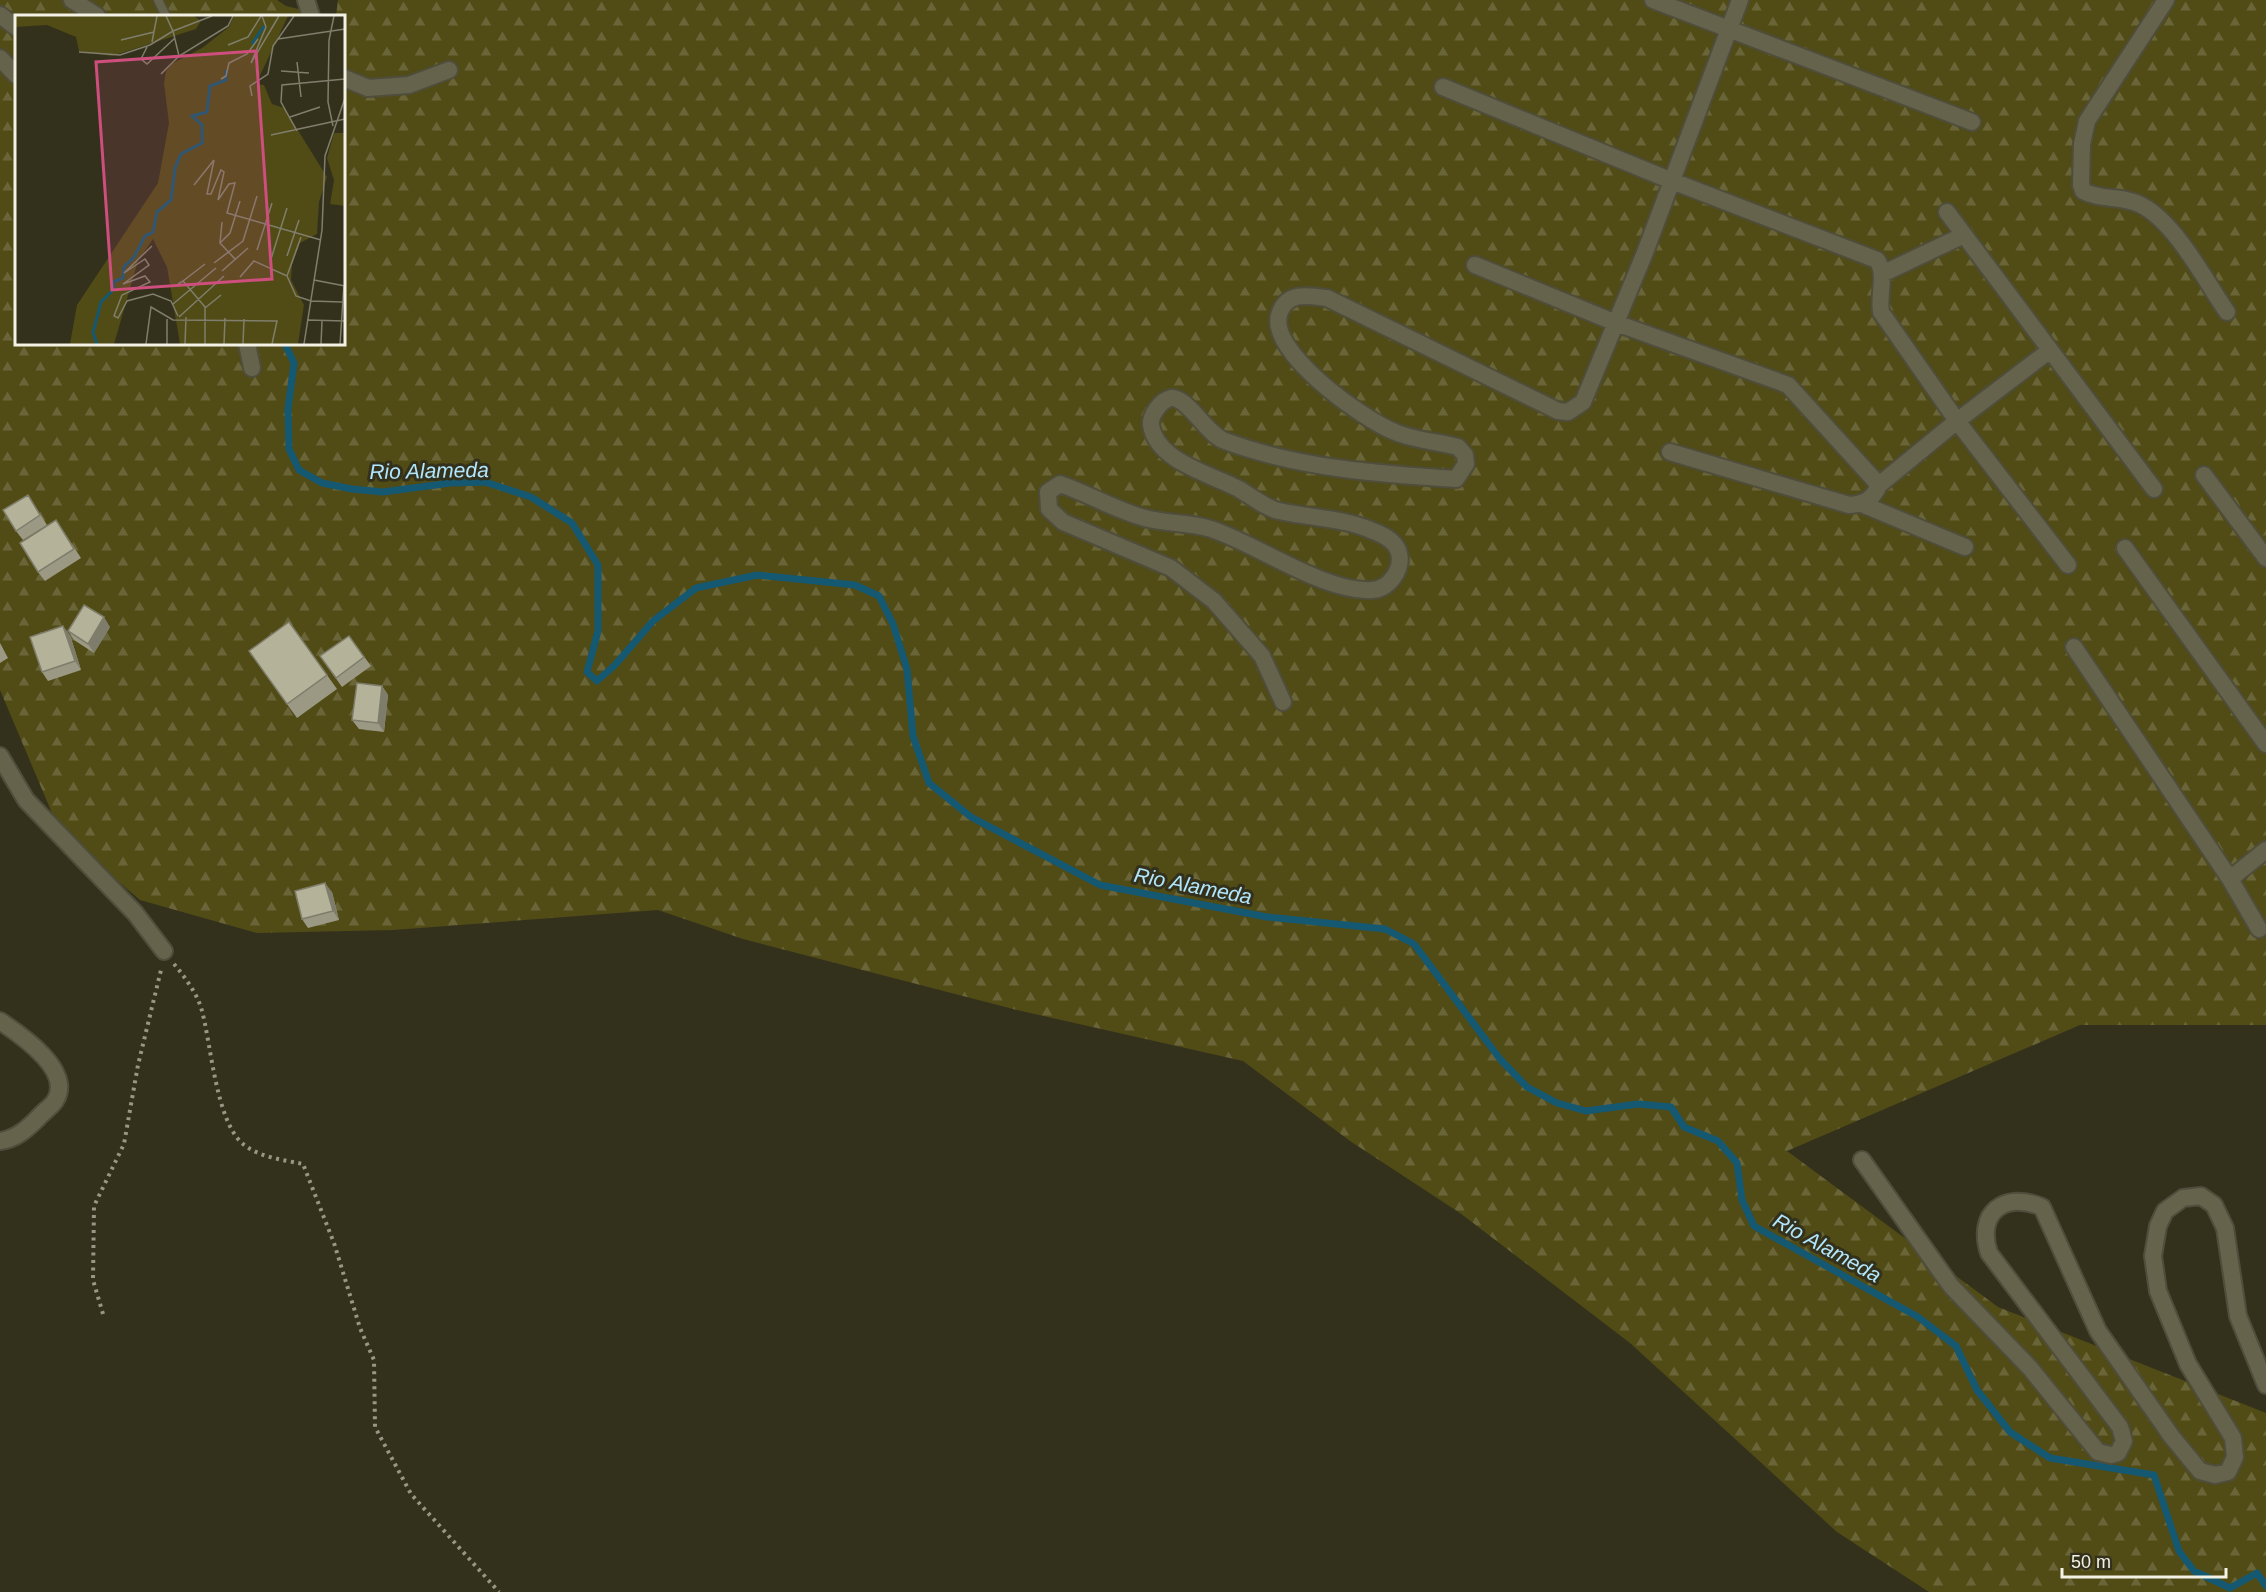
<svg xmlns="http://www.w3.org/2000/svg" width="2266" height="1592" viewBox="0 0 2266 1592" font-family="Arial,sans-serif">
  <defs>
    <pattern id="forest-firs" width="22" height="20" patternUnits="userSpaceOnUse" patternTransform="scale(1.5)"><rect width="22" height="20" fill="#514b16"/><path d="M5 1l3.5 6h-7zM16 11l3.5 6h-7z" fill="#6a6538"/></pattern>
  </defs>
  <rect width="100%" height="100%" fill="#33311c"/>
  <!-- forest -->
  <path fill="url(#forest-firs)" d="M0,0H277L286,6L327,16H16V344H344V16H336L338,0H2266V1025H2080L1787,1151L1998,1307L2266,1413V1592H1929L1837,1532L1630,1343L1460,1213L1350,1141L1243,1061L1017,1010L743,939L658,910L393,930L257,933L140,900L60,832L0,690Z"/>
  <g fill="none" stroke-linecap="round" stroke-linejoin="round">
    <!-- stream -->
    <path stroke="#155871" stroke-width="7" d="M285,344L294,363L288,409L289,449L299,470L322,483L352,489L383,492L450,483L485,482L531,497L572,523L598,565V631L587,672L597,681L615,665L653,621L696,588L757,575L855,585L879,596L893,624L907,669L913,736L929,783L971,817L1100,885L1267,917L1385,929L1414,944L1500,1059L1527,1087L1557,1103L1586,1111L1638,1104L1671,1107L1684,1127L1718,1141L1737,1163L1742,1200L1754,1226L1918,1317L1956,1346L1977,1390L2010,1432L2050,1458L2154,1475L2179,1551L2194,1571L2230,1588L2257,1573L2266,1586"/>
    <defs>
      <path id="lane" d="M158,0L166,16"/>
      <path id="street" d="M72,0L97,16
        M306,0L311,16
        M1653,0L1972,122
        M2166,0L2087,121L2082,144L2081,185L2083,191C2101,201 2122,195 2141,205C2175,222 2205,280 2227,312
        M0,15L16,27
        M0,58L16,75
        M344,78L368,88L409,85L449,70
        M1443,87L1672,181L1877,260C1887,274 1878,295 1881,312L1957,421L2068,565
        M1947,212L2154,489
        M1475,265L1616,323L1788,385L1879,485L1957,421L2049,351
        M1882,274L1964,235
        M247,344L252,368
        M1670,452L1849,505C1865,504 1873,499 1879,485
        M2204,475L2266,558
        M1862,504L1965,547
        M2125,548L2266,744
        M2074,647L2230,879
        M1283,702L1262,656L1214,601L1171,568L1063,522L1049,509L1048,492L1060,484C1089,494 1115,510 1145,518C1166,524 1190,522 1211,529C1257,544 1325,593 1372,590C1389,589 1403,570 1399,553C1396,541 1384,535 1373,531C1344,518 1310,518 1279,511C1265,508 1251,496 1239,489C1211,474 1157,462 1151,425C1150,415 1161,400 1171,398C1187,396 1207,435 1225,441C1298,468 1378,474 1456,479L1466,464L1465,455L1458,447C1438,442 1414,440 1395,432C1364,420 1264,350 1280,312C1288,291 1309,296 1327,298L1558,411L1568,412L1583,402L1644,255L1740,0
        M0,756L26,800L135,913L164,951
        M2259,929L2230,879L2266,850
        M0,1021C21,1035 74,1071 55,1101C51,1107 43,1112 38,1118C27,1129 16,1139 0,1141
        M1862,1160L1951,1286L2030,1368L2098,1452L2111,1455L2118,1453L2124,1441L2120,1427L1989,1253C1976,1213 2004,1191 2042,1207L2098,1331L2172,1437L2200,1471L2215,1475L2228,1472L2235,1457L2233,1438L2188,1364L2158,1291L2153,1256L2158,1226L2165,1211L2183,1198L2201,1196L2214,1205L2225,1228L2238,1316L2266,1385"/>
    </defs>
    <!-- lane casing -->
    <use href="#lane" stroke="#4f4d3b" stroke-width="11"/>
    <!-- street casing -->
    <use href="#street" stroke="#4f4d3b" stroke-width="20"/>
    <!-- path -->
    <path stroke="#989685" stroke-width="4" stroke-dasharray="3 4.5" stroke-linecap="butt" d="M174,964C185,977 198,995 202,1011C211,1044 216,1120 242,1143C257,1157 284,1160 303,1164L334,1243L360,1328L374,1360L375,1427L411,1494L499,1592
      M103,1314L93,1280L94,1206L124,1144L138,1065L161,970"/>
    <!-- lane -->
    <use href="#lane" stroke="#65634c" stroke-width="8"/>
    <!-- street -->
    <use href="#street" stroke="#65634c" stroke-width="16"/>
  </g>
  <!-- wall -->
  <path fill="#9b9984" d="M28,495L47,525L23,540L16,531Z
    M62,529L81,558L45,581L38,572Z
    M289,622L337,689L297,718L249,651Z
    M110,627L94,653L74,640L68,631Z
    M70,635L81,670L48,681L42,672Z
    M349,636L371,666L342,687L320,656Z
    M0,643L8,658L0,663Z
    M382,686L388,695L384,732L359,729L352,720Z
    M332,892L339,920L308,928L302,919Z"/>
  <!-- shaded-wall -->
  <path fill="#7e7d6b" d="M104,617L110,627L94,653L88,644Z
    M63,626L70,635L81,670L75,661Z
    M382,686L388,695L384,732L378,723Z
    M325,883L332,892L339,920L333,911Z"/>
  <!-- building -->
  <path fill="#b4b299" stroke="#7e7d6b" stroke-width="1.5" d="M28,495L40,515L16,531L3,510Z
    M56,520L74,549L38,572L20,543Z
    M84,605L104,617L88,644L68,631Z
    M289,622L327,675L287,704L249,651Z
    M63,626L75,661L42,672L30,637Z
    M349,636L364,657L336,678L320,656Z
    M357,683L382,686L378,723L352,720Z
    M325,883L333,911L302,919L295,891Z"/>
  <g text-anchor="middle" stroke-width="6" stroke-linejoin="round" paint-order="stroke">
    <!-- water labels -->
    <g font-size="21" font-style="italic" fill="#b2e6fd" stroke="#33311c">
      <text transform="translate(429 471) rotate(-1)" y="7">Rio Alameda</text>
      <text transform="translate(1193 886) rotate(11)" y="7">Rio Alameda</text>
      <text transform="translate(1827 1248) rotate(29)" y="7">Rio Alameda</text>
    </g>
  </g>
  <!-- overview -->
  <g transform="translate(15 15)">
    <rect width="330" height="330" fill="#33311c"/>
    <path d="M319,118H330V191L315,189L319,165L312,143Z" fill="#514b16"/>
    <path d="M0,1H179L186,6L181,14L97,41L64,36L61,22L32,10L0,12ZM219,1H273L241,69L249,70L257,89L269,93L312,162L304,187L302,219L285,228L277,250L276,265L289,290L283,329H165L152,252L138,224L123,246L99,329H55L62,290L143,168L154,108L149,68L151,56L158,48L187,33L214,12Z" fill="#514b16"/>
    <path fill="none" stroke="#155871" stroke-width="3" d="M237,29L249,11M82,329L78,318L86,287L99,274L98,267L108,263L109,252L119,242L130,221L138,217L142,197L156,185L160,153L166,139L187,128V110L177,101L192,97L195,71L211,65V55"/>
    <path fill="none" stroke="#807e6c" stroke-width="1.5" d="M151,1L158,16L197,1M247,1L251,12L236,48L264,1M263,24L330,14M106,25L139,17M137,27L142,1M213,30L233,22L246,1M132,32L126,44L132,49L160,23M64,37L105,40L135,30L158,16L164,41M282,47L286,82M266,56L294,58M146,59L164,41L213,11L218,1M206,64L211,61L214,48L232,39L243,24M237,81L235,71L253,59L258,31L279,1M275,102L305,92M318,111L313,87L314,25L319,1M282,116L266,87L267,70L330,64M256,120L330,104M179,170L199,145L192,179H196L206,155L209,157L203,185L214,169L220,168L212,198L306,225M205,228L207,207M137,231L109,258L130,244L134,250L108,269L130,261L135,267L107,280L99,301L103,303L112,286L138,279L156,286L163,301M242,235L257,188M272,241L284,205M220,244L205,228L215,218L225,186M256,244L272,193M199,248L228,226L242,181M207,256L233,233M272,261L281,281L296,286L327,287M225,262L239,246L272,261L286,222M299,265L330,271M168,266L190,249M163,269L168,266L190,292V329M158,289L201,253M190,293L206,280M164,302L209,261M292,305L330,306M131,329L136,292L158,305L262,306L257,329M152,329V304M170,329L171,302M209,329L210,303M228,329L229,304M289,329L307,215L310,141L330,83M306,329L307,306M325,329L329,270"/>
    <path fill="#ce4e7e" fill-opacity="0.15" stroke="#ce4e7e" stroke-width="3" d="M241,36L257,264L97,275L81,47Z"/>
    <rect width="330" height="330" fill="none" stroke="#f3f2e5" stroke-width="3"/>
  </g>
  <!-- scale -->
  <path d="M2062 1568v9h164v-9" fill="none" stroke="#f3f2e5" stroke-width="3"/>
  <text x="2071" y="1568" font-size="18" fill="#f3f2e5" stroke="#33311c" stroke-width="4.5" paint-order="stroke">50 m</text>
</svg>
